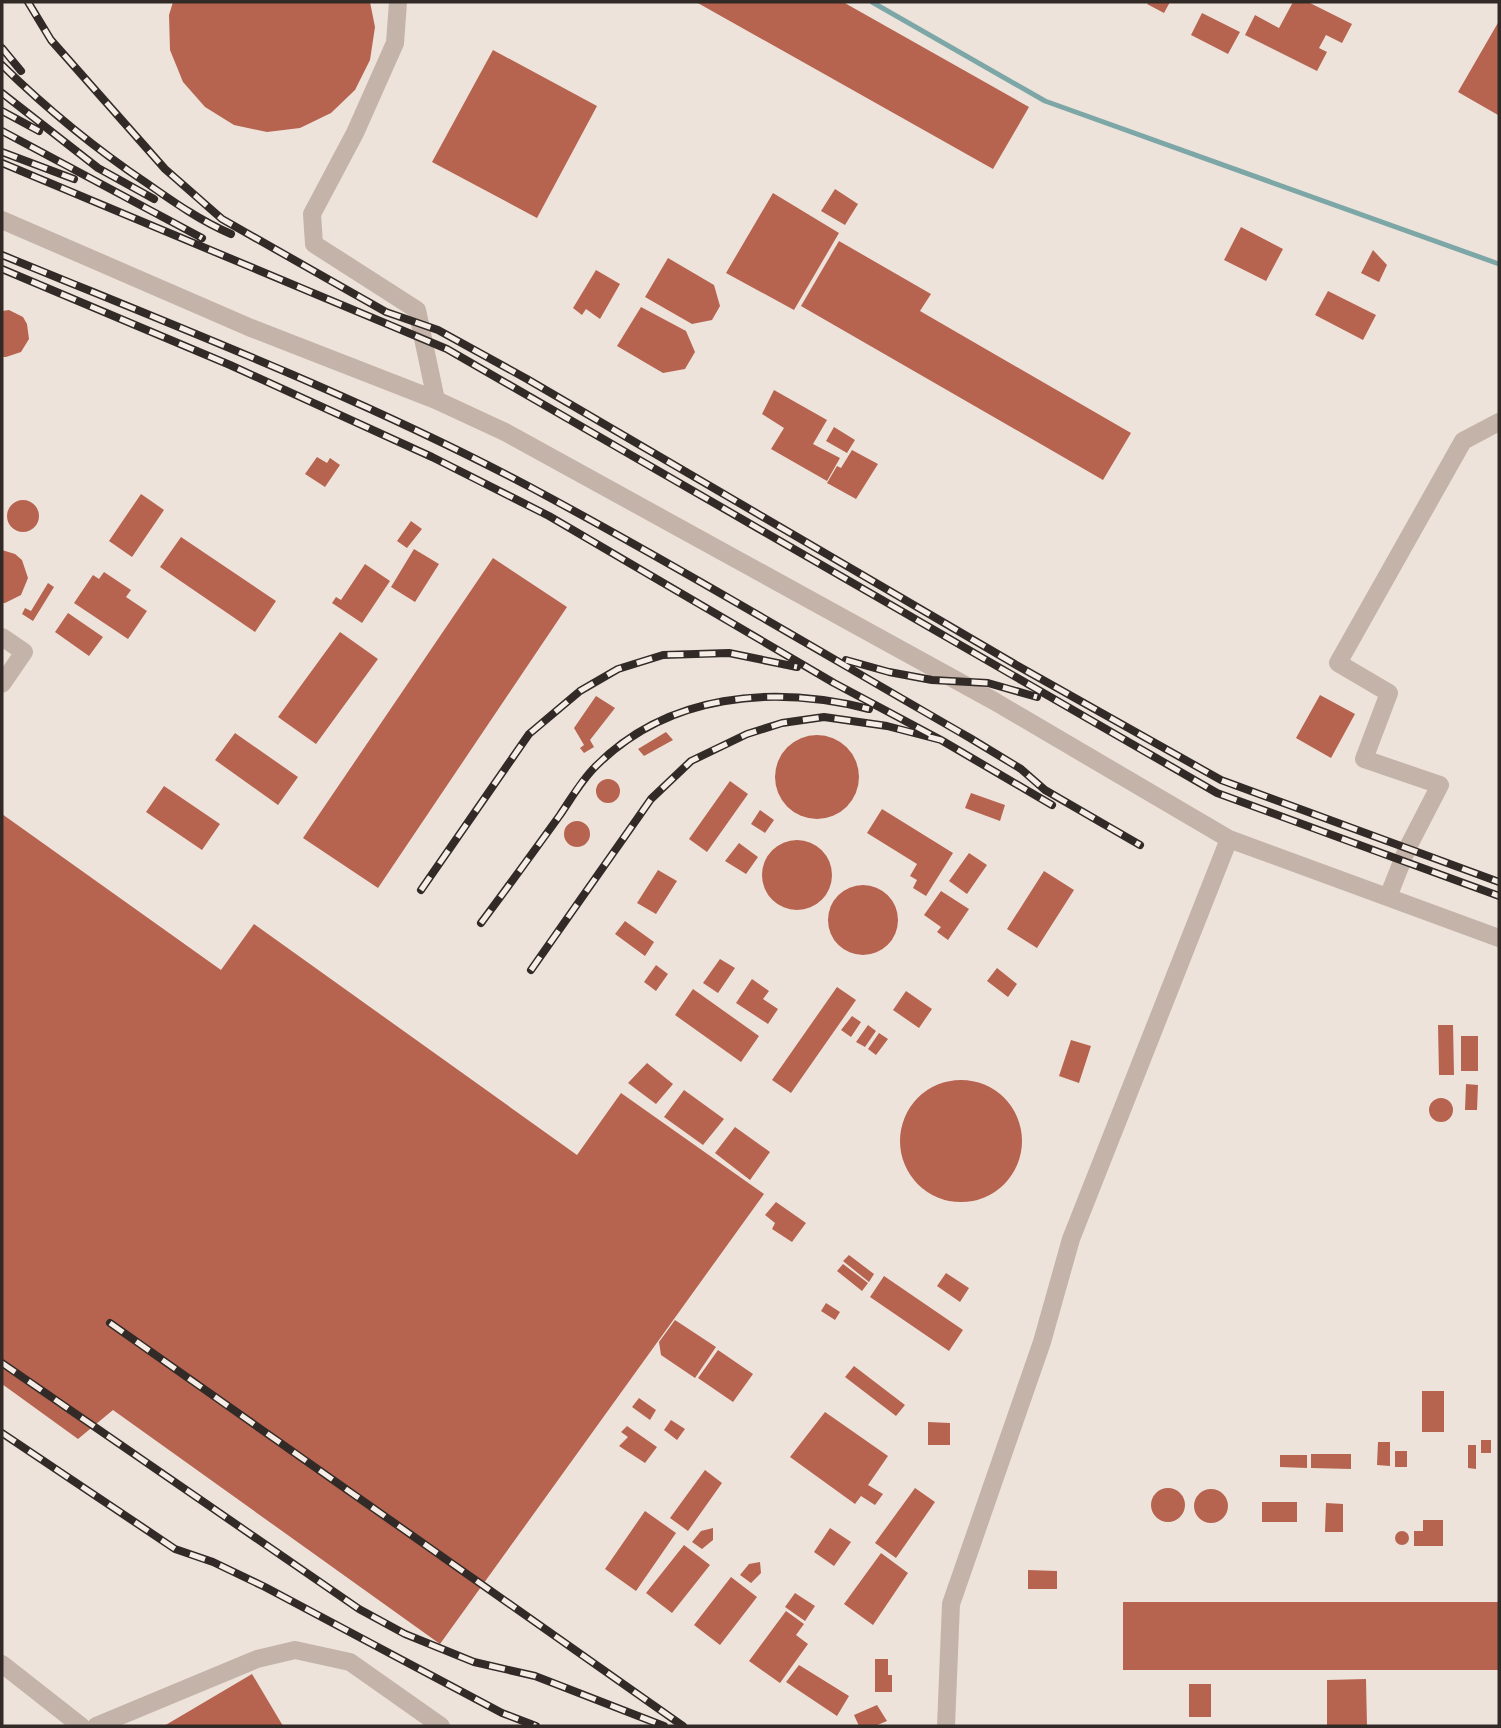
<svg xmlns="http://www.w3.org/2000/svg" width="1501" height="1728" viewBox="0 0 1501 1728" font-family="'DM Sans',sans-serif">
  <rect width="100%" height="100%" fill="#eee3da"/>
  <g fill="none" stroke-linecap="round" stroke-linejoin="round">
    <!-- stream -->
    <path stroke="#7da7a7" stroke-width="5" d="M872,2L1045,101L1499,264"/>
  </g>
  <!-- building -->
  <path fill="#b66450" d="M173,2H370L375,27L370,60L355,90L331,113L300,128L267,132L234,125L205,107L183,82L170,50L169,15Z
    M696,2H843L1029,107L993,169Z
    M1149,2H1170L1164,13L1147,4Z
    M1293,2H1308L1352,24L1342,43L1326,35L1319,48L1327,52L1317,71L1245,35L1255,15L1279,28Z
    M1202,13L1240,32L1228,54L1191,35Z
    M1499,21V113L1498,115L1458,92Z
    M493,50L597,106L537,218L432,162Z
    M835,189L858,204L845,225L821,211Z
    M773,193L839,233L794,310L726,273Z
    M1241,227L1283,249L1266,281L1224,260Z
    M839,241L931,294L920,311L1131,433L1103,480L801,306Z
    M1373,250L1387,265L1379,282L1361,273Z
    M668,258L714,285L720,306L712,320L692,324L645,297Z
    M596,270L620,284L600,319L586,309L582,315L573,308Z
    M1328,291L1376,315L1363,340L1315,315Z
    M641,307L686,331L695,352L685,369L663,373L617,346Z
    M9,310L23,317L27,324L29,339L21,352L6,357H2V311Z
    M774,390L827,420L813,444L840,458L827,481L771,449L784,428L762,414Z
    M834,427L855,440L847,453L826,441Z
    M852,450L878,464L856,499L827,483L837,466L841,468Z
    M317,457L327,463L330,458L340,465L325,487L305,474Z
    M141,494L164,510L132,557L109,541Z
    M7 516a16 16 0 1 1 32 0a16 16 0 1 1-32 0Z
    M411,521L422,529L407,548L397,541Z
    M181,537L276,601L255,632L160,567Z
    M414,549L439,564L415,602L391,587Z
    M2,550L15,554L22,560L28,578L21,595L5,603H2Z
    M493,558L567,607L378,888L303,838Z
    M365,564L390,581L362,623L332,603L336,597L341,600Z
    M104,572L131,590L126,597L147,611L128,639L74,603L93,575L99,579Z
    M48,583L54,587L33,621L22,614L25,608L31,611Z
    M68,613L103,637L89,656L55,632Z
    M340,632L378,659L316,744L278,717Z
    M1320,695L1355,714L1331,758L1296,738Z
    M596,696L615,708L590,740L594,747L584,753L580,748L584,745L574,728Z
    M666,732L673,740L644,756L638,749Z
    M235,733L298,777L278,805L215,760Z
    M775 777a42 42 0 1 1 84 0a42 42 0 1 1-84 0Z
    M596 791a12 12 0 1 1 24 0a12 12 0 1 1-24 0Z
    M730,781L748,794L707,852L689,839Z
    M164,786L220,824L202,850L146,812Z
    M971,793L1005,805L1000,821L965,808Z
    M882,809L953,853L926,896L913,888L917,880L910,876L917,864L867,833Z
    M760,810L774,820L765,833L751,824Z
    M2,814L221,970L254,924L577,1155L621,1093L764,1194L440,1644L113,1410L78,1439L2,1384Z
    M564 834a13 13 0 1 1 26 0a13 13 0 1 1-26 0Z
    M762 875a35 35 0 1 1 70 0a35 35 0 1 1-70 0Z
    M739,843L758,857L746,874L725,861Z
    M969,853L987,865L967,894L949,881Z
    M658,870L677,881L656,914L637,903Z
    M1044,871L1074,890L1037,948L1007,929Z
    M828 920a35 35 0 1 1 70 0a35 35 0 1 1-70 0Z
    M941,891L969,909L948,940L937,932L941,927L924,915Z
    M625,921L654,942L645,956L615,934Z
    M720,959L735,968L718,993L703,983Z
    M656,965L668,974L656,991L644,982Z
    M997,968L1017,984L1008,997L987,981Z
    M752,979L769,991L763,999L778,1009L768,1024L736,1003Z
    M837,987L856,1000L791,1093L772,1080Z
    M693,989L759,1036L741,1062L675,1015Z
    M906,991L932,1009L919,1028L893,1010Z
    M852,1016L861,1022L851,1037L841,1030Z
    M868,1025L876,1031L865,1047L856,1042Z
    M1438,1025H1453L1454,1075H1439Z
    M879,1033L888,1039L876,1055L868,1049Z
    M1461,1036H1478V1071H1461Z
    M1071,1040L1091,1046L1079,1083L1059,1076Z
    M647,1063L673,1084L656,1104L628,1083Z
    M900 1141a61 61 0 1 1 122 0a61 61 0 1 1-122 0Z
    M1466,1084L1478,1085L1477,1110H1465Z
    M684,1090L724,1119L703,1145L664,1117Z
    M1429 1110a12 12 0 1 1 24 0a12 12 0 1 1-24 0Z
    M735,1127L770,1152L750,1180L715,1153Z
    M776,1202L806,1223L792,1242L772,1229L775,1223L765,1215Z
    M849,1255L874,1274L869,1282L843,1261Z
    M843,1264L868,1283L862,1291L837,1271Z
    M946,1273L969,1288L960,1302L937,1286Z
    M884,1276L963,1330L949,1351L870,1297Z
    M826,1303L840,1312L835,1320L821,1311Z
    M675,1320L716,1347L695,1378L661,1355L659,1342Z
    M718,1350L753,1374L733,1402L698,1378Z
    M854,1366L905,1405L896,1416L845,1377Z
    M1422,1391H1444V1432H1422Z
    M639,1398L656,1410L650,1420L632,1407Z
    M825,1412L888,1456L868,1485L883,1494L875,1505L861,1496L855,1504L790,1457Z
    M671,1420L685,1429L677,1440L664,1430Z
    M928,1422L950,1423V1445H928Z
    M627,1426L657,1447L645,1463L619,1446L628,1437L621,1432Z
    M1481,1440H1491V1453H1481Z
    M1378,1442H1390V1466L1377,1465Z
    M1468,1445H1476V1469L1468,1468Z
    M1395,1451H1407V1467H1395Z
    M1311,1454H1351V1469L1311,1468Z
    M1280,1455H1307V1468L1280,1467Z
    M705,1470L722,1483L688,1531L670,1518Z
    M915,1488L935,1502L896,1558L875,1543Z
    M1151 1505a17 17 0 1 1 34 0a17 17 0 1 1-34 0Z
    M1194 1506a17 17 0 1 1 34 0a17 17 0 1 1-34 0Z
    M1262,1502H1297V1522H1262Z
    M1326,1503L1343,1504V1532H1325Z
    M645,1511L676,1533L636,1591L605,1569Z
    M1423,1520H1443V1546H1414V1531H1423Z
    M713,1528V1540L702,1549L692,1542L701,1531Z
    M830,1528L851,1542L834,1566L814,1552Z
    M1395 1538a7 7 0 1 1 14 0a7 7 0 1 1-14 0Z
    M684,1545L710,1565L672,1613L646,1593Z
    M881,1553L908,1573L873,1625L844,1604Z
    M760,1562L761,1573L751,1583L740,1575L749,1564Z
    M1028,1570L1057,1571V1589H1028Z
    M731,1577L757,1597L720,1645L694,1625Z
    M795,1593L815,1606L805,1621L785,1607Z
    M1123,1602H1499V1670H1123Z
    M786,1611L804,1624L796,1635L808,1644L780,1683L749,1661Z
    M875,1659H888V1675H892V1692H875Z
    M799,1665L849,1696L837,1716L786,1682Z
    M252,1674L283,1726H164Z
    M1366,1679L1367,1726H1327V1680Z
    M1189,1684H1211V1717H1189Z
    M877,1705L887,1721L875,1726H859L854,1715Z"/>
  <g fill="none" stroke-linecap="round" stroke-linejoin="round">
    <!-- minor -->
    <path stroke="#c4b3a8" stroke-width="18" d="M398,2L395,43L355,133L312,214L314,244L417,310L436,400
      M2,220L251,328L436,400L505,432L994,701L1229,839L1499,938
      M2,637L24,652L2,684
      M1388,897L1407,849L1440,785L1364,759L1389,693L1338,663L1463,441L1499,422
      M2,1664L81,1726
      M96,1726L257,1659L295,1650L350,1662L441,1726
      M946,1726L951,1604L1042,1342L1071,1239L1229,839"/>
    <defs>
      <path id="rail" d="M28,2L51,40L165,169L222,219L386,312L438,330L527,379L1018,666L1221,780L1499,882
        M2,48L21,71
        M2,65C47,109 96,149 148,184C175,203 201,221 231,234
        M2,93L98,168L154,199
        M2,111L39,131
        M2,131L202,238
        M2,152L74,179
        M2,163L447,349L1217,793L1499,896
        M2,255C180,328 360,397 530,487C679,567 824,654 970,738L1021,769L1045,790L1140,845
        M2,269L230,365L432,457L549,516L834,683L941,740
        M846,660L889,672L932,680L988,683L1037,697
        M421,890L529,734L580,691L618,669L663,655L729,653L797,667
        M481,923C508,887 534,851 560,815C571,799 581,781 595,767C668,693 773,685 869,709
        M531,970L651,799L691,761L747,734L782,723L824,717L887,726L941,740L1052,805
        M110,1323L683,1726
        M2,1363L359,1609L405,1634L474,1662L535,1676L664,1726
        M2,1433L175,1549L213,1562L265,1587L502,1713L536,1726"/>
    </defs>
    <!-- rail casing -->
    <use href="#rail" stroke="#322a27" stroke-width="8"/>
    <!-- rail -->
    <use href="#rail" stroke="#f6eee6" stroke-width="5" stroke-dasharray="16" stroke-linecap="butt"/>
  </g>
  <!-- border -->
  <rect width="1501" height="1728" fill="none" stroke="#322a27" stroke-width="7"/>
</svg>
